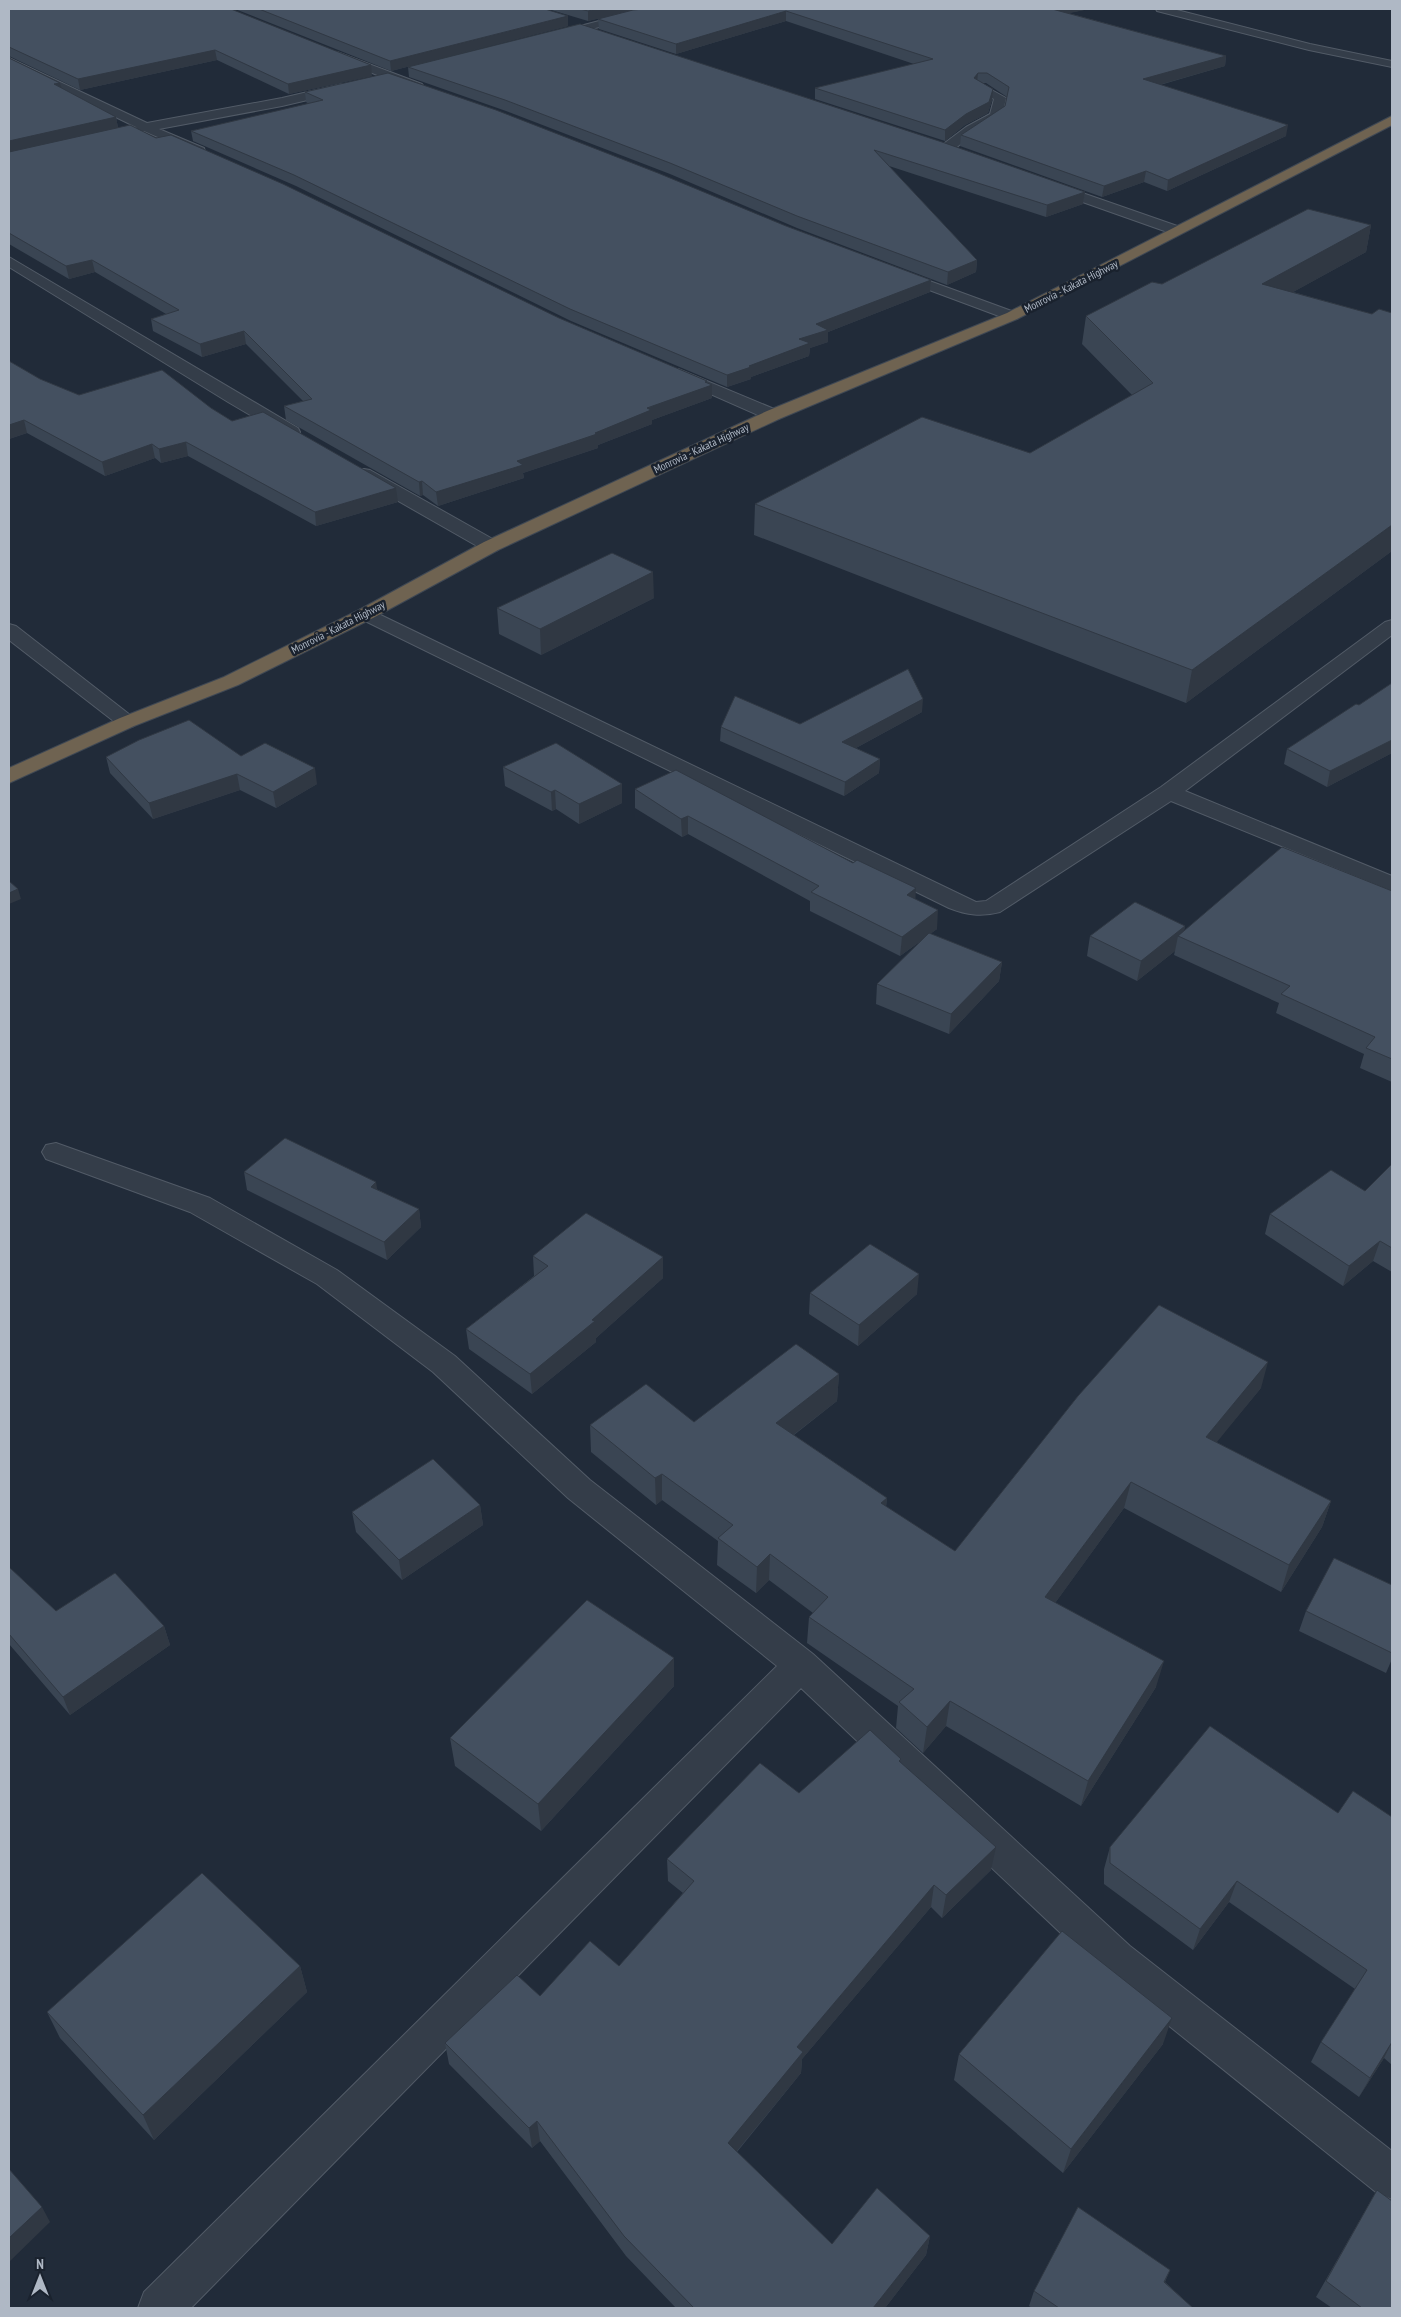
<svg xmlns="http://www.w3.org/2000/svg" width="1401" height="2317" viewBox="0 0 1401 2317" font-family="'PT Sans Narrow',sans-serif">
  <rect width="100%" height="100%" fill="#212b39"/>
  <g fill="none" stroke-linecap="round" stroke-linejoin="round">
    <defs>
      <path id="minor" d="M660,9H692L687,12L633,18L554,39L548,36L550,34L633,12Z
        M1156,9H1173L1310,44L1392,61V67L1309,50L1157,11Z
        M337,52L422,84L424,87L418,91L414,90L333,57L331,55Z
        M9,58L147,123L282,98L342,84L348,88L346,91L282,106L159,129L204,148L205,151L204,154L199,155L144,131H138L136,127L9,65Z
        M981,84L1006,98L1002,116L974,133L952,151H942L941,148L942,145L966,127L990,114L994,99L977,91L975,88Z
        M1048,181L1183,228L1185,231L1178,235L1173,234L1043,188L1041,185Z
        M9,257L298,428L300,432L298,436H286L228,402L9,267Z
        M894,268L1017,313L1020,316L1017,319H1007L889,275L887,272L889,269Z
        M678,369L779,411L781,415L779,419H767L672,377L670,374L672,371Z
        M364,469L370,470L498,542L500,546L498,550L491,552L484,550L358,478L355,474L358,470Z
        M366,608L976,902L986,901L1161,787L1385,622L1392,620V635L1185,791L1392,876V891L1171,801L1000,912C981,917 967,915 949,908L359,618L356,614L359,610Z
        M9,624L16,626L134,718L138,722L134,726L127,728L120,726L9,640Z
        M56,1143L210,1198L337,1270L455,1356L590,1480L813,1654L1130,1946L1392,2151V2199L1377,2193L1102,1972L801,1688L191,2308H138L144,2292L777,1666L568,1498L433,1372L317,1284L190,1212L46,1159L42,1152L46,1145Z"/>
      <path id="highway" d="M1392,116V125L1017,319L779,419L498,550L373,618L238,685L134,726L9,783V768L120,718L224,677L359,610L484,542L767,411L1007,313Z"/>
    </defs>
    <!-- minor casing -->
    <use href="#minor" stroke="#525b67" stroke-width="2"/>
    <!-- highway casing -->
    <use href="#highway" stroke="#3f4854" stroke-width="2"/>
    <!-- minor -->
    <use href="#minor" fill="#343d49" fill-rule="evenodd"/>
    <!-- highway -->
    <use href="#highway" fill="#6f6351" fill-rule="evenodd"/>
  </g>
  <!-- wall -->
  <path fill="#3a4553" d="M9,9L372,76L289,94L217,60L80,90L9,56Z
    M235,9H545L568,26L391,71Z
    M548,9H1089L1068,13L1226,56L1225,66L1160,85L1286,136L1167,191L1144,182L1102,197L960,146L961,135L1005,106L1007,97L986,83H983L992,100L988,113L965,125L945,141L815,99V88L914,64L786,21L676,54L599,29L598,19L625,12L588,21Z
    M580,24L1085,192L1083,204L1046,217L889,166L977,260L976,272L947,285L797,228L670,174L506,111L409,77L408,67Z
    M9,58L61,88L116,117L118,128L156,138L559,318L707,381L712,398L652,420V424L598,445V448L523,473L524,478L438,506L423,495L420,496L286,420L284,406L303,401L246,344L202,357L153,331L151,319L166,314L95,272L69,279L9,244Z
    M305,92L786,226L931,280L930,292L828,332V342L810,348L809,356L751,377V379L727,387L571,321L296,186L193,141L191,131L309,104L306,102Z
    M1371,225L1366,252L1293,292L1372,314L1392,313V551L1186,703L754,535L755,504L1030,453L1132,395L1082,344L1086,316L1162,284Z
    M9,361L40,379L79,395L211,408L232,421L398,502L316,526L188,456L161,463L155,458L105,476L27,433L9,439Z
    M654,598L541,655L499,634L497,608Z
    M1392,683V753L1327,787L1284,764L1287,749L1359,705Z
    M922,712L856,748L880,759L879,773L844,796L720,741L721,727L800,724Z
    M241,756L317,784L276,808L240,790L153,819L110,773L106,757Z
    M503,767L622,784V803L579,824L556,809L552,811L505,786Z
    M635,789L915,899L937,929L930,934L1002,962L999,981L949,1034L876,1004L877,984L925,938L900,956L810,911V901L688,834L682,837L635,808Z
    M1392,891V1082L1360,1068L1364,1054L1276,1013L1279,1003L1174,955L1175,951L1137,981L1087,956L1090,936L1185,926L1184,930Z
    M1392,1164V1272L1373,1261L1343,1286L1265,1234L1270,1214L1365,1191Z
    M244,1172L378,1190L419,1209L421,1227L387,1260L247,1190Z
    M533,1256L663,1278L596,1338V1342L532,1394L469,1349L466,1329L534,1276Z
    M810,1293L917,1294L858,1346L809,1314Z
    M839,1374L837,1401L794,1435L887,1498L886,1507L955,1551L1261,1388L1216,1442L1331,1501L1322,1527L1281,1592L1124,1508L1055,1603L1156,1687L1081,1806L946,1726L923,1753L896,1728L898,1706L807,1643L809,1617L813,1613L769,1580L756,1593L717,1565L718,1541L662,1500L656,1505L591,1452L590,1425L694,1422Z
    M480,1505L483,1525L402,1580L356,1532L352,1512Z
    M9,1567L56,1611L164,1626L170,1645L70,1715L9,1644Z
    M1392,1585V1659L1386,1673L1299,1631L1306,1611Z
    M674,1658V1686L541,1831L455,1766L450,1738Z
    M900,1763L991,1870L942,1918L931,1907L802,2059L801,2073L737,2152L832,2244L930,2236L926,2255L885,2308H676L626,2256L540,2141L532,2148L449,2064L445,2043L540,1996L619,1966L683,1893L668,1881L667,1859L799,1793Z
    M1338,1813L1392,1817V2065L1384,2058L1359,2097L1311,2062L1321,2042L1355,1989L1229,1902L1193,1950L1104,1884V1869L1110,1847Z
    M300,1966L307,1992L154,2140L60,2038L47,2012Z
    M1163,2044L1063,2173L954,2080L959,2054Z
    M1377,2190L1392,2308H1332L1316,2297Z
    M1170,2270L1165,2282L1193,2308H1032L1029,2306L1034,2291Z"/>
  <!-- shaded-wall -->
  <path fill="#303843" d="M597,9H645L633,10L588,21V11Z
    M1048,9H1089L1047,18Z
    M786,11V21L676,54V44Z
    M568,16V26L391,71L390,61Z
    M215,50L217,60L80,90L78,79Z
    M1226,56L1225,66L1141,90L1143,79Z
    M371,65L372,76L289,94L288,84Z
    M978,73L977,83L974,78Z
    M60,83L63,93L54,84Z
    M993,89L992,100L988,113L965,125L945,141V130Z
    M116,117L118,128L9,153V141Z
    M1288,125L1286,136L1167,191L1168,180Z
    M1146,171L1144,182L1102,197L1104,186Z
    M1085,192L1083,204L1046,217L1047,205Z
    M1371,225L1366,252L1257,312L1262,284Z
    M92,260L95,272L69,279L66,266Z
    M977,260L976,272L947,285L948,272Z
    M931,280L930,292L828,332V342L810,348L809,356L751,377V379L727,387V375L749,366L799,339L816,324Z
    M244,331L246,344L202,357L200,344Z
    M707,381V386L712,385V398L652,420V424L598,445V448L523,473L524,478L438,506L436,492L517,461L595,433Z
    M24,420L27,433L9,439V425Z
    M186,442L188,456L161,463L159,449Z
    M152,444L155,458L105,476L102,462Z
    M422,481L423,495L420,496L419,482Z
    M396,488L398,502L316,526L315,512Z
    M1392,525V551L1186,703L1192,670Z
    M653,572L654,598L541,655L540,629Z
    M923,699L922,712L841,756L842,742Z
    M1392,740V753L1327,787L1330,771Z
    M880,759L879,773L844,796L845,782Z
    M315,768L317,784L276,808L273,792Z
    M237,774L240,790L153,819L149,803Z
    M622,784V803L579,824V804Z
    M555,790L556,809L552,811L551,792Z
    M688,816V834L682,837L681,819Z
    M916,888L915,907L907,895Z
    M18,889L21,899L9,904V893Z
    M938,910L937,929L900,956L902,937Z
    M1185,926L1183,938L1178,936L1175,951L1137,981L1141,961Z
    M1002,962L999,981L949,1034L951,1014Z
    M376,1182L379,1200L371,1187Z
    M419,1209L421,1227L387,1260L384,1242Z
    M1380,1241L1373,1261L1343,1286L1349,1266Z
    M663,1257V1278L596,1338V1342L532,1394L530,1374Z
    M919,1274L917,1294L858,1346L859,1325Z
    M1268,1362L1261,1388L1199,1464L1206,1437Z
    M839,1374L837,1401L775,1449L776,1423Z
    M662,1474V1500L656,1505L655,1478Z
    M1131,1482L1124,1508L1040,1624L1045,1597Z
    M887,1498L884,1524L881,1503Z
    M1331,1501L1322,1527L1281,1592L1289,1565Z
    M480,1505L483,1525L402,1580L399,1560Z
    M770,1554L769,1580L756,1593L757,1567Z
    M164,1626L170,1645L70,1715L63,1697Z
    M674,1658V1686L541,1831L538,1804Z
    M1164,1661L1156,1687L1081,1806L1088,1781Z
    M950,1701L946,1726L923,1753L927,1727Z
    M996,1847L991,1870L942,1918L946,1895Z
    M1237,1881L1229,1902L1193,1950L1200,1929Z
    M934,1885L931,1907L802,2059L801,2073L727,2163L728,2143L797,2047Z
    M300,1966L307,1992L154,2140L143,2115Z
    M1172,2018L1163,2044L1063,2173L1071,2149Z
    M1392,2042L1384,2058L1359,2097L1370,2078Z
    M537,2121L540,2141L532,2148L529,2128Z
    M42,2207L50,2222L9,2262V2238Z
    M930,2236L926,2255L885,2308H873Z"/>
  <!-- building -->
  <path fill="#445060" stroke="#303843" d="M9,9H231L371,65L288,84L215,50L78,79L9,47Z
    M259,9H545L568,16L390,61Z
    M580,9H597L588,11Z
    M644,9H1052L1226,56L1143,79L1288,125L1168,180L1146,171L1104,186L961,135L1005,106L1009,87L987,73H978L974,78L993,89L989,102L966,114L945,130L815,88L933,59L786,11L676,44L598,19L633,10Z
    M580,24L942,142L1085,192L1047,205L874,150L977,260L948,272L797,216L670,163L505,100L408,67Z
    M9,58L60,83L54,84L116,117L9,141Z
    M388,73L496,110L658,173L786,226L931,280L816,324L828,330L799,339L810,343L749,366L751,367L727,375L570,309L294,175L191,131L323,100L305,92Z
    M130,125L156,138L171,135L283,184L559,318L707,381L705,382L712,385L647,408L651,410L595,433L597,434L517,461L523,465L436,492L422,481L419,482L284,406L312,399L244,331L200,344L151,319L179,310L92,260L66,266L9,233V152Z
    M1308,209L1371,225L1262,284L1372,314L1379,309L1392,313V525L1192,670L755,504L922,417L1030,453L1153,383L1086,316L1152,282L1162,284Z
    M9,361L40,379L79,395L162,370L211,408L232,421L263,412L396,488L315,512L186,442L159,449L152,444L102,462L24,420L9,425Z
    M612,553L653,572L540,629L497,608Z
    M908,669L923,699L842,742L880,759L845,782L721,727L735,696L800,724Z
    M1392,683V740L1330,771L1287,749L1356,704L1359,705Z
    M189,720L241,756L265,743L315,768L273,792L237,774L149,803L106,757L139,740Z
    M556,743L622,784L579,804L555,790L551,792L503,767Z
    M676,770L853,863L857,860L916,888L907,895L938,910L902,937L811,892L819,886L688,816L681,819L635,789Z
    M1282,847L1392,891V1059L1366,1048L1375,1037L1281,994L1290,986L1178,936Z
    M9,881L18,889L9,893Z
    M1135,902L1185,926L1141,961L1090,936Z
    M929,933L1002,962L951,1014L877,984Z
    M285,1138L376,1182L371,1187L419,1209L384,1242L244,1172Z
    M1392,1164V1248L1380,1241L1349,1266L1270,1214L1331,1170L1365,1191Z
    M586,1213L663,1257L592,1320L595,1321L530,1374L466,1329L548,1266L533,1256Z
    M870,1244L919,1274L859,1325L810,1293Z
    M1159,1305L1268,1362L1206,1437L1331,1501L1289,1565L1131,1482L1045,1597L1164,1661L1088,1781L950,1701L927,1727L899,1702L914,1689L809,1617L828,1597L770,1554L757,1567L718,1538L733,1525L662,1474L655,1478L590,1425L646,1384L694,1422L796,1344L839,1374L776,1423L887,1498L881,1503L955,1551L1078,1396Z
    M433,1459L480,1505L399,1560L352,1512Z
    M1334,1558L1392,1585V1653L1306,1611Z
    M9,1567L56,1611L115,1573L164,1626L63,1697L9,1634Z
    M587,1600L674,1658L538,1804L450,1738Z
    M1210,1726L1338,1813L1353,1791L1392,1817V2042L1370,2078L1321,2042L1367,1970L1237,1881L1200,1929L1110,1863V1847Z
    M870,1730L901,1759L899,1761L996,1847L946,1895L934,1885L797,2047L803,2052L728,2143L832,2244L877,2188L930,2236L873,2308H694L624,2236L537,2121L529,2128L445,2043L517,1975L540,1996L590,1941L619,1966L694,1881L667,1859L760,1763L799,1793Z
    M202,1873L300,1966L143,2115L47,2012Z
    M1062,1931L1172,2018L1071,2149L959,2054Z
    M9,2169L42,2207L9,2238Z
    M1377,2190L1392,2201V2308H1362L1326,2281Z
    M1078,2207L1170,2270L1164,2282L1193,2308H1059L1034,2291Z"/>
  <g text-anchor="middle" stroke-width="5" stroke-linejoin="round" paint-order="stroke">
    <!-- far-street labels -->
    <g font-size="11" fill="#afb8c5" stroke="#1a222e">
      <text transform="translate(1071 286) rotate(-27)" y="4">Monrovia - Kakata Highway</text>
      <text transform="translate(701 448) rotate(-25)" y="4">Monrovia - Kakata Highway</text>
      <text transform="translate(338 627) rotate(-27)" y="4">Monrovia - Kakata Highway</text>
    </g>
  </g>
  <!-- border -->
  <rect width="1401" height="2317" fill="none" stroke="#afb8c5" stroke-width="20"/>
  <!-- north arrow -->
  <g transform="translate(40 2277)" stroke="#1a222e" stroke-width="4" paint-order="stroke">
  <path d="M0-4L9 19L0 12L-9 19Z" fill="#afb8c5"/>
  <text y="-8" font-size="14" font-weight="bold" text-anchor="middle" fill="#afb8c5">N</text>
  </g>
</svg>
